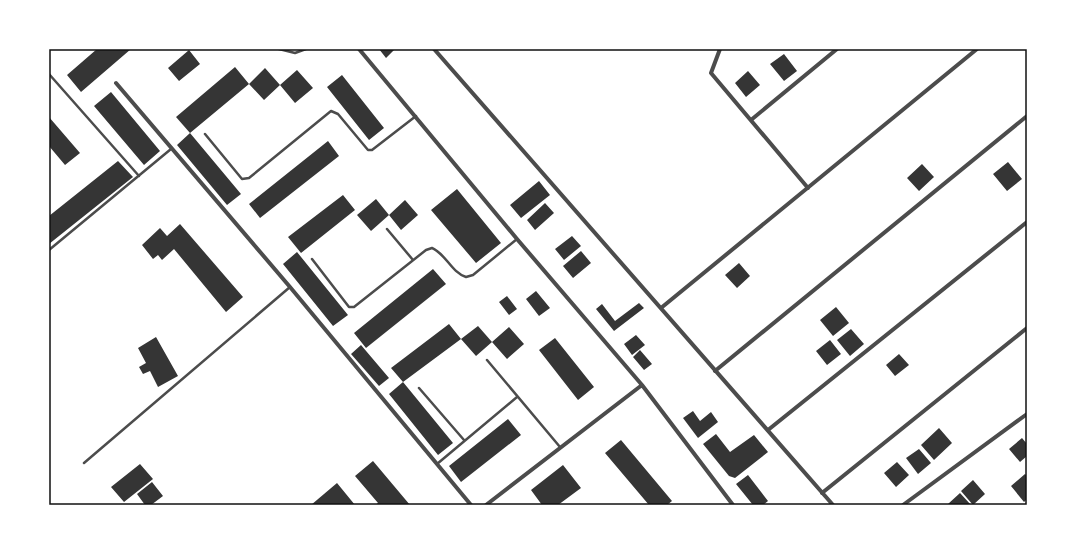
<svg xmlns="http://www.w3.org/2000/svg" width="1076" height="554" viewBox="0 0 1076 554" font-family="Inter,sans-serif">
  <rect width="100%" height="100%" fill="#fff"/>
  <!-- building -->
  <path fill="#353535" d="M97,49H131L81,92L67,75Z
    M379,49H395L386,58Z
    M189,50L200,64L179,81L168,68Z
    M784,54L797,71L784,81L770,64Z
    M235,67L249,84L190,133L176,117Z
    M265,68L280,85L264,100L249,84Z
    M297,70L313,88L295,103L280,85Z
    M748,71L760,85L746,97L735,83Z
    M342,75L384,128L369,140L327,87Z
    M111,92L160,151L144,165L94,106Z
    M49,117L80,153L65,165L49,146Z
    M190,133L241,194L227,205L177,145Z
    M328,141L339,156L260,218L249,204Z
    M118,161L133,177L49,244V216Z
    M1008,162L1022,179L1007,191L993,174Z
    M922,164L934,177L919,191L907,178Z
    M539,181L550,195L521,218L510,205Z
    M457,189L501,243L476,263L431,210Z
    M343,195L355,210L301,253L288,237Z
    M376,199L389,215L405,200L418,215L401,230L389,215L371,231L357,215Z
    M545,203L554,213L535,230L527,220Z
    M180,224L243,297L226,312L174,249L162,260L158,255L153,259L142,245L160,228L167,236Z
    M572,236L581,246L564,260L555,249Z
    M581,251L591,263L573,278L563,266Z
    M297,252L348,315L333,326L283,264Z
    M739,263L750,276L737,288L725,275Z
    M433,269L446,284L366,348L354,333Z
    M536,291L550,308L539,316L526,299Z
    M507,296L517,309L509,315L499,302Z
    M639,303L644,308L614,331L596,309L602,304L615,321Z
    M836,307L849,323L833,336L820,320Z
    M449,324L461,339L403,382L391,368Z
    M478,326L492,342L476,356L461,339Z
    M509,327L524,344L507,359L492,342Z
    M851,329L864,344L850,356L837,340Z
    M636,335L645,345L632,355L624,344Z
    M156,337L178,376L158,387L150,371L143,374L139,367L146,363L138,348Z
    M555,338L594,387L578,400L539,350Z
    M830,340L841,354L827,365L816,351Z
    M361,345L389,378L379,386L351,354Z
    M640,350L652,364L644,370L633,357Z
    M899,354L909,365L895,376L886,365Z
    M403,382L453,443L438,455L389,394Z
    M693,411L700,421L711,412L718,422L698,438L683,418Z
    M508,419L521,435L461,482L449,466Z
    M939,428L952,443L934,460L921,445Z
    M716,434L730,452L754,435L768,452L735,478L729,476L703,444Z
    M1022,438L1027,444V456L1020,462L1009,449Z
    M621,440L672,501L667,505H649L605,453Z
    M919,449L931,463L918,474L906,458Z
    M373,461L410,505H375L378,503L355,476Z
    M897,462L909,475L896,487L884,473Z
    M140,464L153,479L124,502L111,487Z
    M563,465L581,488L558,505H542L531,490Z
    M1025,474L1027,476V499L1024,502L1011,486Z
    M748,475L768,501L763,505H753L736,484Z
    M973,480L985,494L973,505L961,491Z
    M152,482L163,496L151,505H145L137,494Z
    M337,483L355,505H311Z
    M960,493L971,505H949L948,504Z"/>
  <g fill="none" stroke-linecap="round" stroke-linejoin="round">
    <!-- service -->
    <path stroke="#4c4c4c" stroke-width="2.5" d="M279,49L295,53L306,49
      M49,74L139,176
      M205,134L242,179L249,178L331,111L338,114L368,150H372L416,116
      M387,229L413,260
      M49,250L171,149
      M312,259L349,307H354L426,250L432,248C446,254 451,272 466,277L473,275L517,239
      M487,360L560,447
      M419,388L464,440
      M84,463L290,287
      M437,464L517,397"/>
    <!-- minor -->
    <path stroke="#4c4c4c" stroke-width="4" d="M359,49L517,239L642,385L733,505
      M434,49L833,505
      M720,49L711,73L808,188
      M116,83L290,287L471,505
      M751,120L837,49
      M661,308L977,49
      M715,371L1027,116
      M768,430L1027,222
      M822,493L1027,328
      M486,505L642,385
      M903,505L1027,414"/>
  </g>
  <!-- border -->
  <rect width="1076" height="554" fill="none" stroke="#ffffff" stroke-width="100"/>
  <rect x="50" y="50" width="976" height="454" fill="none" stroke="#111" stroke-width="1.5"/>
</svg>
